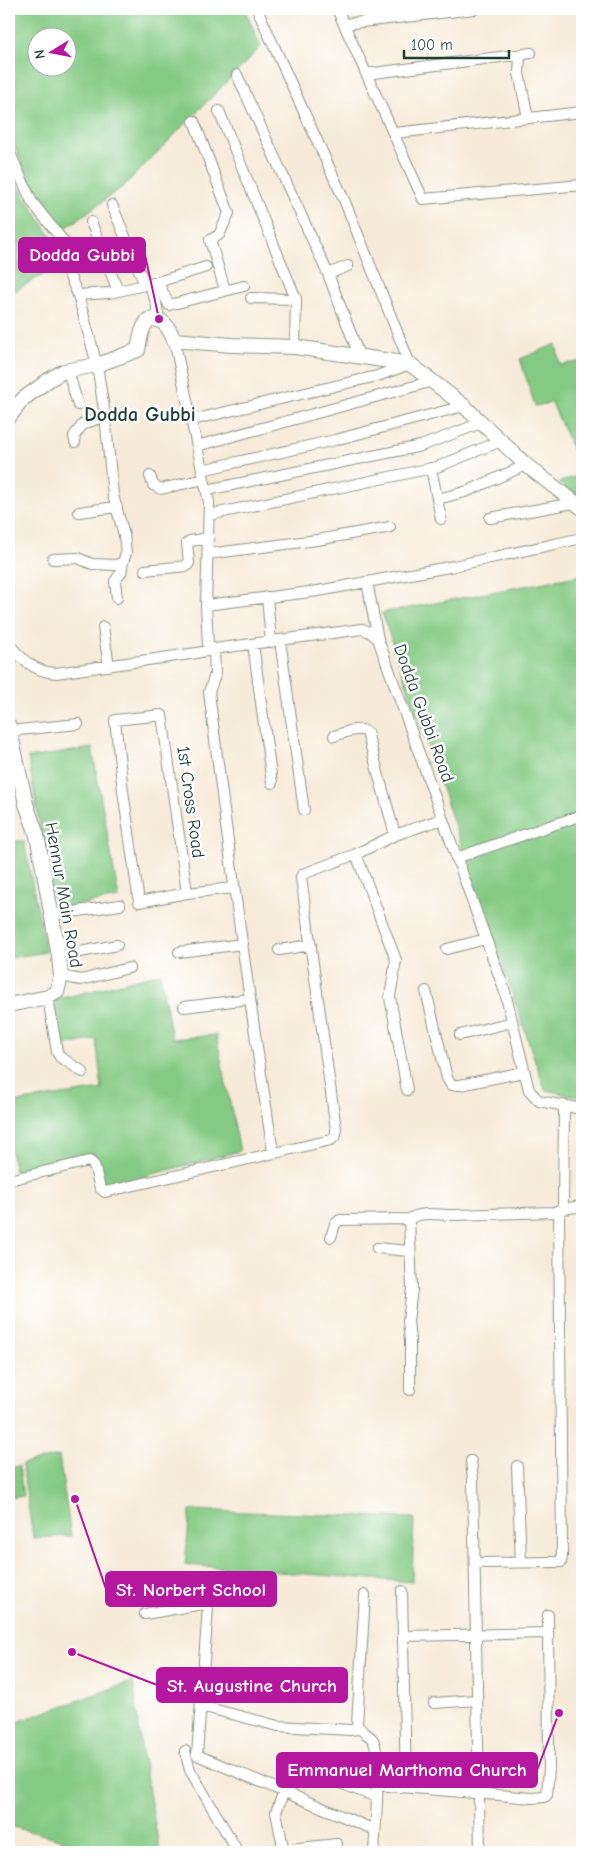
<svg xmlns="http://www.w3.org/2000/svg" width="591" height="1861" viewBox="0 0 591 1861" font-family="'Comic Neue',sans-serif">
  <rect width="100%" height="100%" fill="#fff"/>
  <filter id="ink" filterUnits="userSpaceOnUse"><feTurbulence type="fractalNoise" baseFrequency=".02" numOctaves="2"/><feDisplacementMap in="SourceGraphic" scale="10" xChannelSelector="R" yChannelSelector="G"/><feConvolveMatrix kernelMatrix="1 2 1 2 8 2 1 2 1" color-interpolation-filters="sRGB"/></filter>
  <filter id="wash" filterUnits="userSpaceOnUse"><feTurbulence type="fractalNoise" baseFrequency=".0096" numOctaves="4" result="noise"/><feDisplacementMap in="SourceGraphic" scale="20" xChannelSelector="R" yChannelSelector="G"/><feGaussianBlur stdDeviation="1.12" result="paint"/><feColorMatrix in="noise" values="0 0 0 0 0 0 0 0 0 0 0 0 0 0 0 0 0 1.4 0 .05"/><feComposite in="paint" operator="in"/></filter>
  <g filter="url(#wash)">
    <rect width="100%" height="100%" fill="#f6ebd8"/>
    <!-- green -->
    <path fill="#84ca84" stroke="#52845c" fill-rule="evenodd" d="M9,9H245L261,47L124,186L63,230L34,192L9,133V112L16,109L9,88ZM38,38H68V68H38Z
      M9,171L59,249V266L9,294Z
      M556,344L560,365L582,361V471L552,403L535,406L520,359Z
      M582,474V498L558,483Z
      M582,575V1098L545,1090L382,613Z
      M92,748L119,898L54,909L28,758Z
      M9,841H24L46,952L9,958Z
      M160,973L172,1039L216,1035L240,1151L105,1187L94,1153L15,1171L9,1144V1103L102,1089L96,1039L59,1047L51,1001Z
      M59,1456L71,1536L33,1538L22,1464Z
      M19,1466L23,1496L9,1498V1468Z
      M190,1510L414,1518L412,1582L185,1565Z
      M133,1681L142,1753L160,1852H111L9,1826V1725Z"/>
  </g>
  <g filter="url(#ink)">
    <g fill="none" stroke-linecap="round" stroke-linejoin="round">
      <defs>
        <path id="minor" d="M337,9L423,199L582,185
          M344,24L475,9
          M520,55L519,73L528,118
          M366,74L531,53
          M237,75L328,274L359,355
          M219,111L296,299L295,347
          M194,121L229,213L219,235L210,240L225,290
          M395,133L582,112
          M9,151L32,202L64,242L67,270L78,295L97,365L105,416L113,495L124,535L126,553L123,562L116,565L92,564L78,558L53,559
          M112,205L145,285
          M91,222L118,291
          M328,274L348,266
          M158,282L169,305L244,286
          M149,284L156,302L159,319
          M78,295L109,293L158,282L206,267
          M251,298L296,299
          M174,340L209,502L206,605L208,645L214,649L362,629L370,632L378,639L505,992L529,1090L539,1101L582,1109
          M68,371L78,405
          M192,420L377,376L410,364L345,202L257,9
          M75,442L74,436L83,424L105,416
          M197,446L433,381
          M431,468L441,519
          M202,470L335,440L464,406
          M150,476L153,485L161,489L204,479
          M207,490L421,446L481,423
          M438,499L468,491L526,465
          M79,512L117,507
          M209,515L437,467L501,441
          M490,518L574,503
          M208,554L317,540L390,527
          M145,570L187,566L189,563L187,543L190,541L208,538
          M367,582L378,639
          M267,597L271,642
          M117,598L115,581L121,573L123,562
          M206,605L318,591L454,566L582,538
          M103,627L109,666
          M280,640L304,810
          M9,644C22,660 35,672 56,673L197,653L214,649L215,675L209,692C228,846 249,999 273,1152
          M253,644L272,783
          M9,731L78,724
          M334,736C344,733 359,726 367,732L395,835
          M356,854L396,960L390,997L407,1090
          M456,858L582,815
          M187,893L162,715L115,720L123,791L139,902L187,893L233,888
          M51,915L120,905
          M447,949L486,939
          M279,950L311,945
          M179,952L243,944
          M59,956L117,945
          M61,976L81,980L129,968
          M426,991L447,1078L451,1085H460L524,1072
          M48,997L57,1052L60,1057L83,1072
          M184,1007L249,999
          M460,1035L512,1022
          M9,1180L89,1161L94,1165L100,1188L105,1192L331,1140L336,1135V1129L301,877L303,874L356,854L395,835L442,819
          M563,1209L582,1206
          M331,1237L335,1224L340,1220L409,1219
          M377,1248L409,1251
          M410,1390V1341L408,1321L412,1289L409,1219C423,1210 440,1216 456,1215C488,1214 522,1213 554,1212L563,1209L564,1106
          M471,1461L473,1479L480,1852
          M517,1466L521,1562
          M475,1563L555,1562H561L562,1557L559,1211
          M402,1591L406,1786
          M365,1595L357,1724C360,1732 369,1734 373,1740C382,1756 375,1831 374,1852
          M145,1614L202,1604L208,1607L197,1755L375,1830
          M403,1636L548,1633
          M434,1703L477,1700
          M201,1706L278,1726L350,1730L359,1729
          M185,1751L190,1770L238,1852
          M312,1772L376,1797
          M377,1785L533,1798L544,1797L547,1795L549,1767L548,1615
          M284,1791L276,1812L283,1847L290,1849L337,1844"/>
        <path id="major" d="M9,417L23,399L50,379L64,371L97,365L138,350C140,339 141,329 148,320C163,316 169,328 174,340L232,345L295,347L410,364L464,406L526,465L582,508
          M9,726L26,804L37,835L59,956L61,976L57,992L48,997L9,1005"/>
      </defs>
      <!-- minor casing -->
      <use href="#minor" stroke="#8a9486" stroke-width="12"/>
      <!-- major casing -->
      <use href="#major" stroke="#8a9486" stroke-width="16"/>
      <!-- minor -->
      <use href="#minor" stroke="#fff" stroke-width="10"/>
      <!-- major -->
      <use href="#major" stroke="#fff" stroke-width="14"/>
    </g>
  </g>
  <g text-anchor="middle" stroke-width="5" stroke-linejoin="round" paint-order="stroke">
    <!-- street labels -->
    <g font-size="18" fill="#1f3d34" stroke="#fff">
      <text transform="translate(424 713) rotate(70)" y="6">Dodda Gubbi Road</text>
      <text transform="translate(191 802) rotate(82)" y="6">1st Cross Road</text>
      <text transform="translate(64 895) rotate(80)" y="6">Hennur Main Road</text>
    </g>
    <!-- quarter labels -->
    <g font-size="20" font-weight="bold" fill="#1f3d34" stroke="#fff">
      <text x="140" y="421">Dodda Gubbi</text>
    </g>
  </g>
  <!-- callouts -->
  <path fill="none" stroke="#b5179e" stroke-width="2" d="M159 319L145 255M75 1499L106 1589M72 1652L157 1685M559 1713L537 1770"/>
  <g fill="#b5179e" stroke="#fff" stroke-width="2">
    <circle cx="159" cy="319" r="5"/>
    <circle cx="75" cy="1499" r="5"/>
    <circle cx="72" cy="1652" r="5"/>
    <circle cx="559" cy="1713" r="5"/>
  </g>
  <g fill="#b5179e" stroke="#b5179e" stroke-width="2">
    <rect x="19" y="238" width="126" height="34" rx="5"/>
    <rect x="106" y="1572" width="170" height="34" rx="5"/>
    <rect x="157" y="1668" width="190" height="34" rx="5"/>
    <rect x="277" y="1753" width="260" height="34" rx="5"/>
  </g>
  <g font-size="19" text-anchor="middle" font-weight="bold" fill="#fff">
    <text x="82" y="261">Dodda Gubbi</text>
    <text x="191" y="1596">St. Norbert School</text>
    <text x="252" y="1692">St. Augustine Church</text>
    <text x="407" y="1776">Emmanuel Marthoma Church</text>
  </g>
  <!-- margin -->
  <rect width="591" height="1861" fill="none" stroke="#fff" stroke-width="30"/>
  <!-- north arrow -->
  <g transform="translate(52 52) rotate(260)"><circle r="24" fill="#ffffff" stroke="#a5b1ae"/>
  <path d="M0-4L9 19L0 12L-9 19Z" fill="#b5179e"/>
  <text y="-8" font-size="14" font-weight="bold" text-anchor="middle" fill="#1f3d34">N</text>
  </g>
  <!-- scale -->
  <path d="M404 50v8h105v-8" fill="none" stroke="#1f3d34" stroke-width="2.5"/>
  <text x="411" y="50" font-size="15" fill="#1f3d34" stroke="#ffffff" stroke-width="4" paint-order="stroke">100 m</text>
</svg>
